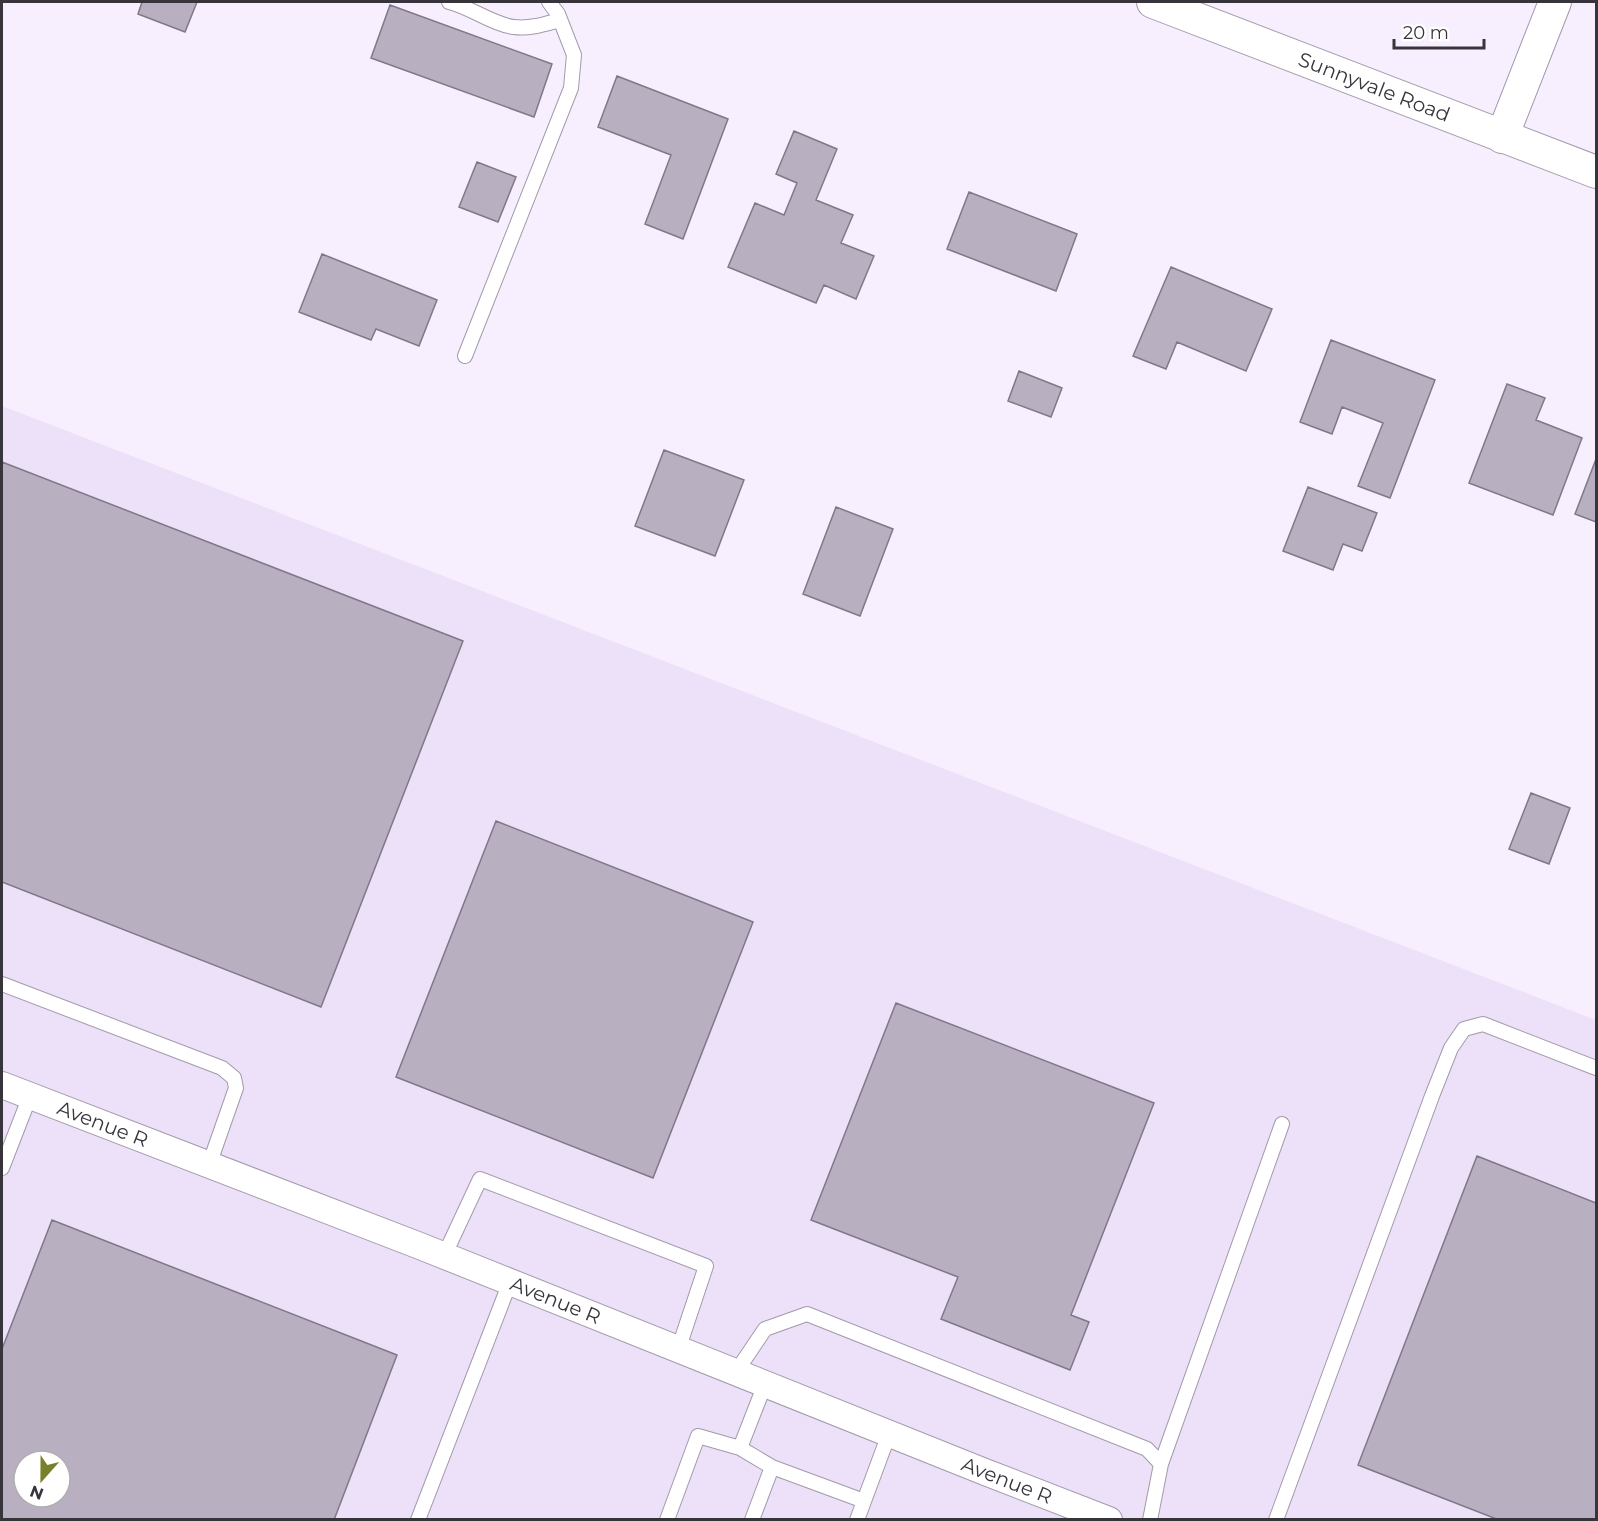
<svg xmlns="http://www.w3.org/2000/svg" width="1598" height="1521" viewBox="0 0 1598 1521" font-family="Montserrat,sans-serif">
  <rect width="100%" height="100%" fill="#f7effe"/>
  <!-- built -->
  <path fill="#ede0f9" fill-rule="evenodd" d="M2,406L1596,1020V1519H2ZM24,1461H60V1497H24Z"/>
  <!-- building -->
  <path fill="#b8afc0" stroke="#807888" stroke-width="1.5" fill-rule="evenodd" d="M142,2H197L185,32L138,14Z
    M390,5L552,64L534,117L371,58Z
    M617,76L728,119L683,239L645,224L671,155L598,127Z
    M794,131L837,149L816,200L853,215L841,243L874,256L856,299L824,285L816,303L728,267L755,203L784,215L797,183L776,174Z
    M477,162L516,177L498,222L459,207Z
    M969,192L1077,234L1056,291L947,249Z
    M322,254L437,300L419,346L376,329L371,340L299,312Z
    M1171,267L1272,309L1246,371L1177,342L1166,369L1133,356Z
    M1331,340L1435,380L1390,498L1358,486L1383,423L1342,407L1332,434L1300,422Z
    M1019,371L1062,388L1051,417L1008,401Z
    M1507,384L1545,398L1536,420L1582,438L1553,515L1469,483Z
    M664,450L744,480L715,556L635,526Z
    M1596,459V522L1575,514Z
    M2,462L463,641L321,1007L2,882Z
    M1308,487L1377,513L1362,551L1343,544L1333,570L1283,551Z
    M836,507L893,529L860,616L803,594Z
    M1531,793L1570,808L1549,864L1509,849Z
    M496,821L753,922L653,1178L396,1077Z
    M896,1003L1154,1103L1071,1315L1089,1322L1070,1370L941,1319L958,1277L811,1220Z
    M1477,1156L1596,1203V1520H1499L1358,1465Z
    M52,1220L397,1355L334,1520H2V1349ZM24,1461H60V1497H24Z"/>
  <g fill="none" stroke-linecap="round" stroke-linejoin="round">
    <defs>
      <path id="service" d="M449,2C470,7 494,25 514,27C530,29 545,24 560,20
        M465,356L571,88L574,55L558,14L549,2
        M2,984L222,1068L234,1078L236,1088L209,1165
        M2,1168L30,1096
        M444,1256L480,1179L706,1266L678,1350
        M736,1372L765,1329L807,1314L1147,1449L1161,1464L1150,1520
        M740,1448L765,1384
        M1161,1464L1282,1124
        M772,1467L864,1501
        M418,1520L510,1282
        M667,1520L698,1436L740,1448L772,1467L752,1520
        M857,1520L889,1434
        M1276,1520L1432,1096L1451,1048L1464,1029L1483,1024L1596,1068"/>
      <g id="minor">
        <path id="s1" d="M2,1085L420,1246L985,1472L1109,1520"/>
      </g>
      <g id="tertiary">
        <path id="s2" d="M1153,2L1596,172"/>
        <path d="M1502,137L1555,2"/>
      </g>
    </defs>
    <!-- service casing -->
    <use href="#service" stroke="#a29aaa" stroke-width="16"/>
    <!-- minor casing -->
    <use href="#minor" stroke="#a29aaa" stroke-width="28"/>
    <!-- tertiary casing -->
    <use href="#tertiary" stroke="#a29aaa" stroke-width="34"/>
    <!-- service -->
    <use href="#service" stroke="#fff" stroke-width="14"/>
    <!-- minor -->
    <use href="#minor" stroke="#fff" stroke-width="26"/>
    <!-- tertiary -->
    <use href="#tertiary" stroke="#fff" stroke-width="32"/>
  </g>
  <g text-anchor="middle" stroke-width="5" stroke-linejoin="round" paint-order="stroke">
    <!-- street labels -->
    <g font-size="20" fill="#38343b" stroke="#fff">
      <text dy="7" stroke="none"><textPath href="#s2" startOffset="237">Sunnyvale Road</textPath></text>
      <text dy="7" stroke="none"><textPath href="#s1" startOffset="108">Avenue R</textPath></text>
      <text dy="7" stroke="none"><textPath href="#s1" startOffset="594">Avenue R</textPath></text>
      <text dy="7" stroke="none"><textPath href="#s1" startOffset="1080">Avenue R</textPath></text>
    </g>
  </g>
  <!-- border -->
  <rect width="1598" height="1521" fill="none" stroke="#38343b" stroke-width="6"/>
  <!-- north arrow -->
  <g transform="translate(42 1479) rotate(201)"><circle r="28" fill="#ffffff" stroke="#afaeb1" stroke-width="1.5"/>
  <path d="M0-4.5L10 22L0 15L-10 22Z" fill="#78802b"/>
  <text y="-9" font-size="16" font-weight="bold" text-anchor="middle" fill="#38343b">N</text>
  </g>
  <!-- scale -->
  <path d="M1394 39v9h90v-9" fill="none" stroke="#38343b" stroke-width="3"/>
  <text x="1403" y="39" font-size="18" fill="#38343b" stroke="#ffffff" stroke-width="4.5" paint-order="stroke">20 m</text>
</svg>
